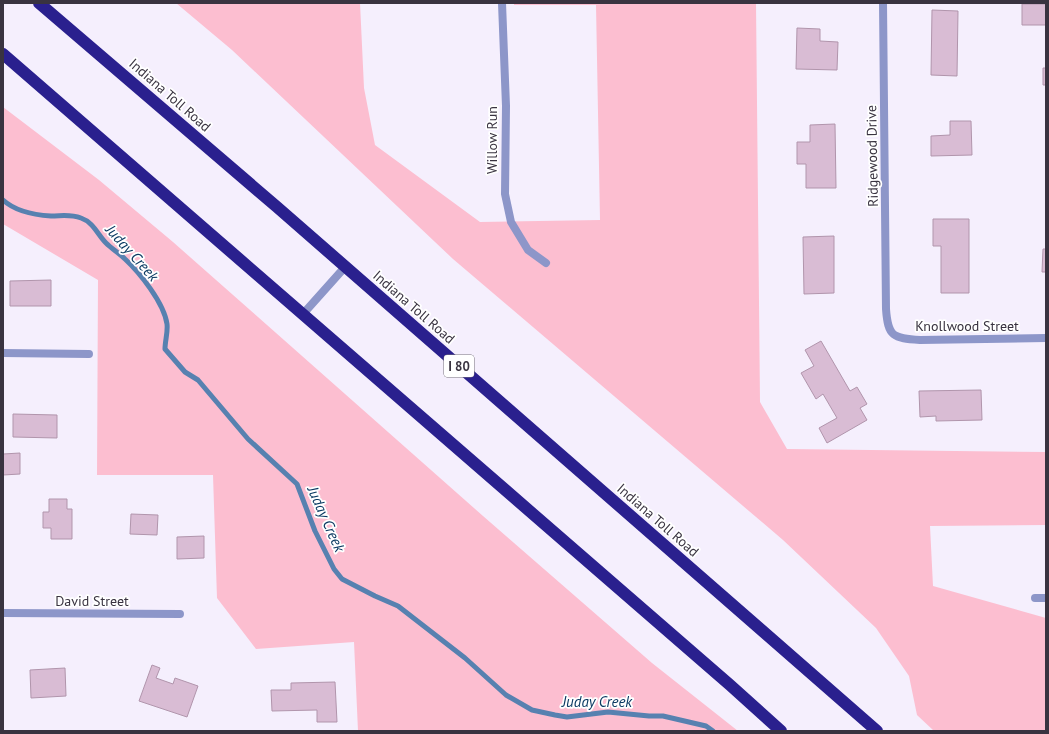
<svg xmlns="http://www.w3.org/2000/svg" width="1049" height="734" font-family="'PT Sans',sans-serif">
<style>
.green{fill:#fcbed0}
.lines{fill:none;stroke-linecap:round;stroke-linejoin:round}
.stream{stroke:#5781b0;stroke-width:5}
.building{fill:#d9bcd4;stroke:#b195ac}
.lane{stroke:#8d96c9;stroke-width:8}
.street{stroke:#8d96c9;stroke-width:8}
.highway{stroke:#2a208e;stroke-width:12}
.labels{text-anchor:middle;stroke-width:3.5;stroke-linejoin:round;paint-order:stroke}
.shield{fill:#fff;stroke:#747079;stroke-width:1}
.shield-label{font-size:13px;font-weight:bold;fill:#393340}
.street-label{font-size:14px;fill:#393340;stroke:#fff}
.water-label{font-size:15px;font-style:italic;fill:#0b3a62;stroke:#fff}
</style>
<rect width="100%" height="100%" fill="#f5effd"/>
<!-- green -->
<path class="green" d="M176,3H360L364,88L375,145L480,222L600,220L596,5H514V3H756L760,402L787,449L1046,452V525L930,526L933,586L1046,618V731H934L917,715L909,676L876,628L783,540L453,259L232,50Z
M3,107L99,180L173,242L483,516L652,663L738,731H358L354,642L256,649L217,598L213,475H97L98,280L3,224Z"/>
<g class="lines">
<!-- stream -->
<path class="stream" d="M3,200C15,211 35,215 51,216C62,216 70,214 81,218C93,222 98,235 106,243C112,249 119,253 125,259C140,273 164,303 167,324C168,332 165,341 165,349L185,372L198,380L248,439L297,484L315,531L334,569L342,579L375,596L398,606L465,658L506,695L532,710L555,715L567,717L608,712L649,716H663L706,726L713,731"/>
</g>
<!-- building -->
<path class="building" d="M1022,4H1046V25H1022Z
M932,10L958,11L957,76L931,75Z
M797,28L820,29V41L838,42L837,70L796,69Z
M1043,68H1046V85H1043Z
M950,121H971L972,155L931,156V136L950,135Z
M835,124L836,188H806V164H797V142H810V125Z
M933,219H969V293H941V246H933Z
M834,236V293L804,294L803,237Z
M1043,249H1046V272H1042Z
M51,280V306H10V281Z
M821,341L850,391L857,387L867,404L860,408L867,420L827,443L819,428L837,418L823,394L816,399L801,373L814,366L805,350Z
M981,390L982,420L936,421V416L920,417L919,391Z
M13,414L57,415V438L13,437Z
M20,453V474L3,475V454Z
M49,499H67V509H72V539H51V528H43V512H49Z
M131,514L158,515L157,535L130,534Z
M204,536V558L177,559V537Z
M152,665L160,668L156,678L173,684L175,678L198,686L187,717L139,701Z
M65,668L66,696L31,698L30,670Z
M335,682L337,722H317V710L272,711L271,690H291V683Z"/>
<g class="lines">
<!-- lane -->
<path class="lane" d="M303,314L345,267"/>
<!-- street -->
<path class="street" d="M502,3L506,106L505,194L511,222L528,250L546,263
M883,3L886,309C888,337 893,338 920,340L1046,338
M3,353L89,354
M1035,598H1046
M3,613L180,614"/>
<!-- highway -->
<path class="highway" d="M39,3L277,207L877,731
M3,54C246,263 487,475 730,685L781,731"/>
</g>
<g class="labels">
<!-- shield labels -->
<rect class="shield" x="444" y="355" width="30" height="22" rx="3"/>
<g class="shield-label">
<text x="459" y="371">I 80</text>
</g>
<!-- street labels -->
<g class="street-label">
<text transform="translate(170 95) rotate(41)" y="5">Indiana Toll Road</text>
<text transform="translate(492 140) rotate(-90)" y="5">Willow Run</text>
<text transform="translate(872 156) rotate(-91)" y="5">Ridgewood Drive</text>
<text transform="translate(414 307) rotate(41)" y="5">Indiana Toll Road</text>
<text x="967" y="331">Knollwood Street</text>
<text transform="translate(658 520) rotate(41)" y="5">Indiana Toll Road</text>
<text x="92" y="606">David Street</text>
</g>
<!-- water labels -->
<g class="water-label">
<text transform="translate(132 253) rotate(48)" y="5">Juday Creek</text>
<text transform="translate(326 519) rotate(66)" y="5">Juday Creek</text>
<text x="597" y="707">Juday Creek</text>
</g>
</g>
<!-- border -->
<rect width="1049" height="734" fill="none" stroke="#393340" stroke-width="8"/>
</svg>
